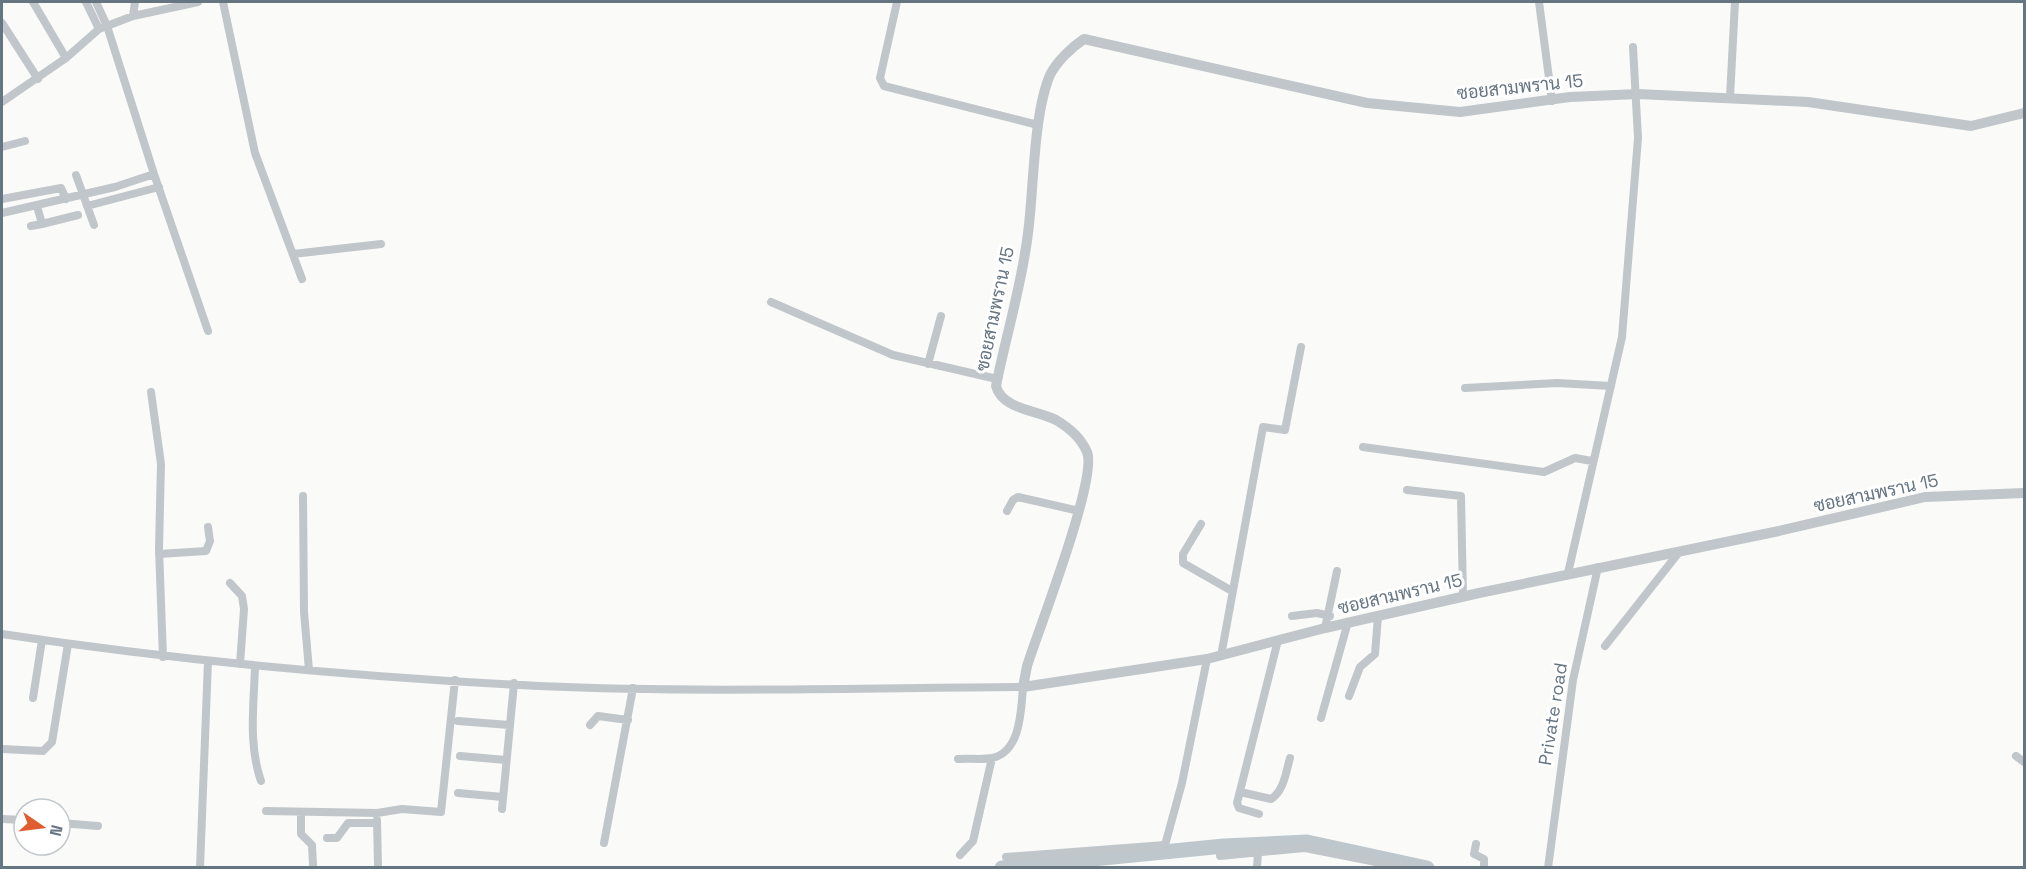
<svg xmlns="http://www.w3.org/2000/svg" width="2026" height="869" font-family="'Space Grotesk',Sarabun,sans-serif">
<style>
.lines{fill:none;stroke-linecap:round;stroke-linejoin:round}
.river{stroke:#bdc7cc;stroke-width:15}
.minor{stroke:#c1c6ca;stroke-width:8}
.tertiary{stroke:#c1c6ca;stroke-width:10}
.labels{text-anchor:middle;stroke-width:6;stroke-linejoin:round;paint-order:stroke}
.street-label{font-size:18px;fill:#667582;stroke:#fff}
</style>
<rect width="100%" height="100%" fill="#fafaf8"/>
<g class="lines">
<!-- river -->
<path class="river" d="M1002,868L1224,846L1307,842L1427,868"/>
<!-- minor -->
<path class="minor" d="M33,2L66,58
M86,2L99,29
M96,2L107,26L154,174L208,331
M223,2L255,153L302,279
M897,2L880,78L884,86L1038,125
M1539,2L1552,101
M133,16L135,2
M2,23L38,79
M1730,97L1735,2
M2,102L66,58L99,29L133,16L198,2
M2,147L25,141
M76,175L94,225
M2,199L61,188L66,199
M37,206L42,224L78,215
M87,206L159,187
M2,213L115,187L154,174
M31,226L42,224
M293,254L381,244
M771,302L893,355L997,379
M928,364L941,316
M1465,388L1557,383L1611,386
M151,392L161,464L159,548L163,657
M1363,447L1544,472L1575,458L1592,461
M1407,490L1461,496L1463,596
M303,496L304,612L309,670
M1007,511L1013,500L1018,497L1079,511
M1201,524L1183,554V563L1232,591
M159,554L206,551L210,541L208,527
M1568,573L1622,337L1638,138L1633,47
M230,583L242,596L244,609L240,664
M1292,616L1317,613L1330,616
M1325,628L1337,571
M2,634C180,661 359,677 539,686C700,693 862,688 1023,687C1021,710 1021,752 992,758C981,760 969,758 958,759
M1605,646L1680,551
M1221,656L1263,427L1285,430L1301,347
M255,666C254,704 248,744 261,781
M1349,696L1360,667L1375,654L1378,616
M33,698L42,640
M1321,718L1348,622
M458,721L509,725
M590,725L598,716L628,720
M2,749L43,751L52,742L68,644
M460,756L506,760
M2016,756L2024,762
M1240,792L1271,799C1284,791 1286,772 1290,758
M458,793L503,797
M502,809L514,683
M266,811L377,813L402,809L441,812L455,680
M301,812V834L312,845L313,865
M1259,814L1239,808L1237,803L1278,640
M2,819L24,820
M377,820L378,865
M60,823L98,826
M327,838H337L348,823H377
M604,843L633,688
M1476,844L1474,854L1484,859V868
M960,855L973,841L992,758
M1220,856L1305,848L1406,868
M1006,857L1165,845L1182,783L1207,659
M200,868L208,661
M1257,868L1258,852
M1548,868L1573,680L1598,567"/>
<!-- tertiary -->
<path class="tertiary" d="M2024,113L1971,126L1808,102L1638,94L1570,97L1460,112L1367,103L1084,39C1072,47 1057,61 1050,75C1033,115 1034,189 1028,233C1022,285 1006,335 996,386C1002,409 1036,410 1056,420C1068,427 1081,438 1087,452C1098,478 1038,631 1027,666L1023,687L1207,659L1325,628L1479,593L1779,531L1925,497L2024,493"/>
</g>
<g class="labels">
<!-- street labels -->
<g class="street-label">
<text transform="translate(1520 87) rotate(-6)" y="6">ซอยสามพราน 15</text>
<text transform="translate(995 309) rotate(-78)" y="6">ซอยสามพราน 15</text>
<text transform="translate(1876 493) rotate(-12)" y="6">ซอยสามพราน 15</text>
<text transform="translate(1400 594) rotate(-13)" y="6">ซอยสามพราน 15</text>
<text transform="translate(1553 714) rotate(-81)" y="6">Private road</text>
</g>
</g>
<!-- border -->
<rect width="2026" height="869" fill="none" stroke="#667582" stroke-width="6"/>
<!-- north arrow -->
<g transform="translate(42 827) rotate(104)"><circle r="28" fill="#ffffff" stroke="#c2c8cd" stroke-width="1.5"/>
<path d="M0-4.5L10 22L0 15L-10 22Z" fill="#e05d32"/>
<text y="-9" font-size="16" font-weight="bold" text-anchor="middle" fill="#667582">N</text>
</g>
</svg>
